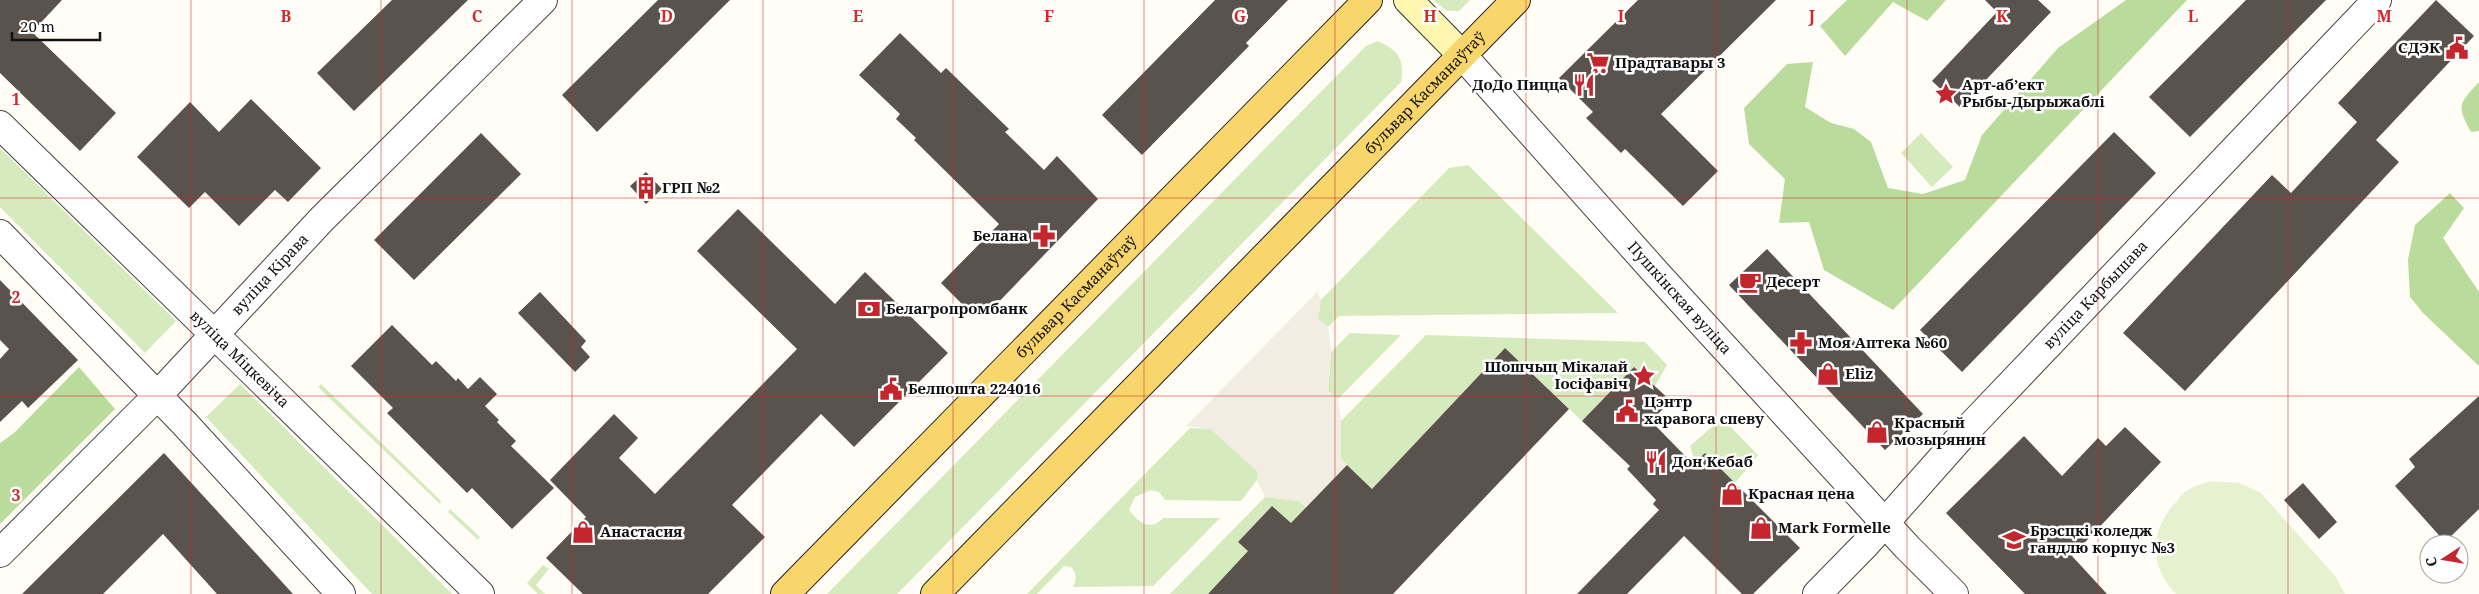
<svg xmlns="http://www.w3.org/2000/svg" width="2479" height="594" font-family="'Noto Serif',serif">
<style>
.green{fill:#d5ebbd}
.forest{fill:#b9dc9c}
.pitch{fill:#e6f2cf}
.plaza{fill:#f1ede2}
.building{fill:#5a524d}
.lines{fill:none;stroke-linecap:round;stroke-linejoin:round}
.minor-casing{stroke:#444;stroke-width:30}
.tertiary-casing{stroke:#444;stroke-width:30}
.secondary-casing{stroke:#333;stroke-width:30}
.primary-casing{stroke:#222;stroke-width:30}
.minor{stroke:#fff;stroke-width:28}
.tertiary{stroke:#fff;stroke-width:28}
.secondary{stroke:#fff6b0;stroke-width:28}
.primary{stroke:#f9d66b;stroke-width:28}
.grid{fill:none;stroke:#d62828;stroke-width:1;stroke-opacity:0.55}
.labels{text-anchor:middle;stroke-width:5;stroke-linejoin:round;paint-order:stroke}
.poi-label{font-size:15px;font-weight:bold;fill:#111;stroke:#fff;text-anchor:start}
.street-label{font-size:15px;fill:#111;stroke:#fff}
.grid-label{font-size:16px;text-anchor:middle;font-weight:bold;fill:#d62828;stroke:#fff;stroke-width:5;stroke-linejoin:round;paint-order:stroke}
</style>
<rect width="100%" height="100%" fill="#fffdf5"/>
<!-- green -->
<path class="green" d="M1433,0H1470L1459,11H1447Z
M1378,41C1398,50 1405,59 1401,82L897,594H827L1366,46Z
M1921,133L1953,167L1932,187L1901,153Z
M0,148L176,321L145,353L0,207Z
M1468,165L1618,313L1339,316L1328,327L1318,319L1321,300L1449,168Z
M1350,333L1401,335L1338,399L1328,392L1331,352Z
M1426,335L1645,342L1667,365L1655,386L1634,367L1582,421L1505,348L1372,489L1341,459V421Z
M240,384L452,594H372L206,417Z
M321,384L441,501L440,504L318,387Z
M1722,418L1758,455L1735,483L1705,453L1695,462L1690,446Z
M1190,428L1211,429L1258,472L1257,480L1241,501L1165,500L1159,492L1151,490L1135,497L1129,510C1138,522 1151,532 1163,518H1220L1153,586L1073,587C1077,578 1077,574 1071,567L1064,566L1037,594H1027Z
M1265,497L1299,501L1332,530L1316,547L1272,506L1239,541L1248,551L1208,594H1170Z
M450,509L480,537L478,540L448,512Z
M543,565L549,569L536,585L545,594H538L527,583Z"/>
<!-- forest -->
<path class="forest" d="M1847,0H1946L1927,21L1893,2L1845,56L1820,26Z
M2126,0H2187L1893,310L1824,270L1809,222L1779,223L1785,179L1749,144L1744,108L1787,64L1813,62L1805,107L1831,123L1854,129L1871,142L1888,188L1923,194L1965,180L1982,135L2058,48Z
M2479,82V131L2471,132C2456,105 2459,104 2479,82Z
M2450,193L2464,208L2443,238L2479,292V366L2423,313L2410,297L2408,260L2415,225Z
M79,367L115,409L0,524V443L14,433Z"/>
<!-- pitch -->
<path class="pitch" d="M2210,481L2239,483L2260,492L2335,576L2345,594H2176C2148,565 2150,529 2177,501C2180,497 2184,492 2188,490C2194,486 2203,484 2210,481Z"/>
<!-- plaza -->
<path class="plaza" d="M1317,292L1321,300L1318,319L1328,327L1331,352L1328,391L1338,399L1341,421V459L1347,465L1307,506L1299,501L1265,497L1257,480L1258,472L1211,429L1186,426Z"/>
<!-- building -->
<path class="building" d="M0,0H62L32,32L116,113L80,151L0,73Z
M392,0H468L354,111L317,73Z
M658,0H730L597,132L562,95Z
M1215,0H1288L1246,43L1249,46L1142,155L1102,115Z
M1638,0H1776L1661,114L1718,171L1683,206L1625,149L1621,153L1586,118L1593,112L1559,78Z
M1985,0H2038L2051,12L1960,107L1932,81L1997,12Z
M2246,0H2326L2190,137L2149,97Z
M2436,0L2474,36L2376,140L2399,162L2185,391L2123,333L2272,175L2291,193L2357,122L2338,103Z
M900,33L941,73L946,68L1009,129L1005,132L1044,170L1057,156L1098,199L988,313L983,307L974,316L941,283L999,224L914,140L916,138L896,119L900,114L859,75Z
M251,99L321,168L288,202L275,190L239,226L205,192L189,208L137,157L190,102L219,132Z
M2114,132L2156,173L1962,372L1920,330Z
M481,133L521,174L414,280L374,240Z
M646,172L662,189L646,204L630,186Z
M738,209L835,304L865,272L948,353L854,447L821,414L732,505L765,537L708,594H583L546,558L586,517L550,480L614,414L638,438L619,458L655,494L797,349L697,251Z
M1767,249L1923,414L1885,450L1729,285Z
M0,280L78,360L28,408L22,401L0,422V359L9,349L0,340Z
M540,292L586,341L581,347L590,357L575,372L518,313Z
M392,325L432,365L436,361L456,381L458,378L468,389L480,377L497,394L485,406L499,420L497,422L516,441L511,446L554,488L512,529L472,488L467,493L387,413L393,408L351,366Z
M1505,348L1569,409L1393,594H1208L1248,551L1238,542L1272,506L1291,523L1347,465L1372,489Z
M1634,367L1671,401L1651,421L1693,464L1705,453L1800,548L1753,594H1742L1684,536L1627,594H1577L1659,510L1653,504L1656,500L1627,469L1630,466L1582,421Z
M2479,396V509L2445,542L2395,486L2415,467L2409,459Z
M2125,427L2161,462L2072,556L2107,594H2025L1946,513L2024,436L2062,476L2098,438L2106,446Z
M164,453L293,594H217L163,534L103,594H22Z
M2303,483L2337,522L2319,539L2284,500Z"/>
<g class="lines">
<defs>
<g id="minor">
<path id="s1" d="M1462,55L1658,275L1907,547L1954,594"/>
<path id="s2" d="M0,553L157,396L322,219L543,0"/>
<path id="s3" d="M1817,594L1865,545L1966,431L2377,0"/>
</g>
<g id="tertiary">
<path id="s4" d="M0,125L480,594"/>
<path d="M0,234L184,423L341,594"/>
</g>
<path id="secondary" d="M1408,0L1462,55"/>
<g id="primary">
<path id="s5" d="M785,594L1368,0"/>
<path id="s6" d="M935,594L1516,0"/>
</g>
</defs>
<!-- minor casing -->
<use href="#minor" class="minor-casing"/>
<!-- tertiary casing -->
<use href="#tertiary" class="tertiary-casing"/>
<!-- secondary casing -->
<use href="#secondary" class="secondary-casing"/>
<!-- primary casing -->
<use href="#primary" class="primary-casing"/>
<!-- minor -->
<use href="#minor" class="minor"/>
<!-- tertiary -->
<use href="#tertiary" class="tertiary"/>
<!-- secondary -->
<use href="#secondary" class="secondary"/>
<!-- primary -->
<use href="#primary" class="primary"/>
</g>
<!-- grid -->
<path class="grid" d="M191,0V594M381,0V594M572,0V594M763,0V594M953,0V594M1144,0V594M1335,0V594M1526,0V594M1716,0V594M1907,0V594M2098,0V594M2288,0V594M0,198H2479M0,396H2479"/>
<!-- icons -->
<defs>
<symbol id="civic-bare" viewBox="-9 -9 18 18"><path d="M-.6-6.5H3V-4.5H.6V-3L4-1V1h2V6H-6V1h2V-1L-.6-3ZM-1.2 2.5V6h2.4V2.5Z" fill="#c4262e" stroke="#fff" stroke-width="2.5" paint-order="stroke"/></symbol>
<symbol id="supermarket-bare" viewBox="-9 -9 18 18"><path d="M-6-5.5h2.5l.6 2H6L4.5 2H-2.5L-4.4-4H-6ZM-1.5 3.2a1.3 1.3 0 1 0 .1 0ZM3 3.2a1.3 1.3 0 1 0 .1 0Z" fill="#c4262e" stroke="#fff" stroke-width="2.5" paint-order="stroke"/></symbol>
<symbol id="restaurant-bare" viewBox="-9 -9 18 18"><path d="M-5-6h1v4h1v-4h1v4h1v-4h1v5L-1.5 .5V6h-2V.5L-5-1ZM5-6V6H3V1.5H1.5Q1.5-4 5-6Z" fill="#c4262e" stroke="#fff" stroke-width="2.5" paint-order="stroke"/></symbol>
<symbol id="sight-bare" viewBox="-9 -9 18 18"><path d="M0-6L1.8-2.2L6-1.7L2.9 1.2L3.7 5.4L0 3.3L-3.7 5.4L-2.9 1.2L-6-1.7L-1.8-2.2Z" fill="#c4262e" stroke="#fff" stroke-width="2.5" paint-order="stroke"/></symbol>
<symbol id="building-bare" viewBox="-9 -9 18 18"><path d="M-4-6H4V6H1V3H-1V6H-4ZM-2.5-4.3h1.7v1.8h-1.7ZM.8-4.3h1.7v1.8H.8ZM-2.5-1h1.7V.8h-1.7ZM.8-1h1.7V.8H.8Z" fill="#c4262e" stroke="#fff" stroke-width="2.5" paint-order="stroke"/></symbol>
<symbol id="pharmacy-bare" viewBox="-9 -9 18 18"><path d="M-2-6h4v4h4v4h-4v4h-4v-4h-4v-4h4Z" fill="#c4262e" stroke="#fff" stroke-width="2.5" paint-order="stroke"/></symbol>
<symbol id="cafe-bare" viewBox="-9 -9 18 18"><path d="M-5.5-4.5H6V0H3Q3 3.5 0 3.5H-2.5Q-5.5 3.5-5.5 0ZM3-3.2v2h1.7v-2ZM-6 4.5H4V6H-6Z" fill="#c4262e" stroke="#fff" stroke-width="2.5" paint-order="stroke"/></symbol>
<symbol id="bank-bare" viewBox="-9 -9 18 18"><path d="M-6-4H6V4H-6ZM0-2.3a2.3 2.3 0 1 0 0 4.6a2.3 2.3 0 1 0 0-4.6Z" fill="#c4262e" stroke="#fff" stroke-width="2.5" paint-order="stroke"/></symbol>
<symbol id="shop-bare" viewBox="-9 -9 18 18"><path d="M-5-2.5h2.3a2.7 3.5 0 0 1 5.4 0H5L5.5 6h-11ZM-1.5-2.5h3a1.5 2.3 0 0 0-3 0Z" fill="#c4262e" stroke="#fff" stroke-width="2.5" paint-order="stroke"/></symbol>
<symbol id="university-bare" viewBox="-9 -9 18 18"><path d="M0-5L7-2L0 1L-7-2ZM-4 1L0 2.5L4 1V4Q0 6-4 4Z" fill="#c4262e" stroke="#fff" stroke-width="2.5" paint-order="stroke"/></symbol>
</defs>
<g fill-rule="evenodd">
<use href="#civic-bare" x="2441" y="32" width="32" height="32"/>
<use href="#supermarket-bare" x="1582" y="47" width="32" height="32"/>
<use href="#restaurant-bare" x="1568" y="69" width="32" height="32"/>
<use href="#sight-bare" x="1930" y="78" width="32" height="32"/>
<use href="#building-bare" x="630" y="172" width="32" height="32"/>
<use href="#pharmacy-bare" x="1028" y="220" width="32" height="32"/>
<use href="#cafe-bare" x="1734" y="266" width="32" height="32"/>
<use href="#bank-bare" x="853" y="293" width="32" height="32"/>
<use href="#pharmacy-bare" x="1785" y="327" width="32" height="32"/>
<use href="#shop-bare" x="1812" y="358" width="32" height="32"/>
<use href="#sight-bare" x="1628" y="360" width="32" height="32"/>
<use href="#civic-bare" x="875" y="373" width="32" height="32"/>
<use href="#civic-bare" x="1611" y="395" width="32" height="32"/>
<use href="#shop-bare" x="1861" y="416" width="32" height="32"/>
<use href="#restaurant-bare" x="1640" y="446" width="32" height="32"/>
<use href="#shop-bare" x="1716" y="478" width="32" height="32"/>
<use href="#shop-bare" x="1745" y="512" width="32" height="32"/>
<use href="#shop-bare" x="567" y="516" width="32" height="32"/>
<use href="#university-bare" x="1998" y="524" width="32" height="32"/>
</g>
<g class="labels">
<!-- poi labels -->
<g class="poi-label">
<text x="2440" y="53" text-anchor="end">СДЭК</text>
<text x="1615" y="68">Прадтавары 3</text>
<text x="1568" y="90" text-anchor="end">ДоДо Пицца</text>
<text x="1962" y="90">Арт-абʼект<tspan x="1962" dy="17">Рыбы-Дырыжаблі</tspan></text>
<text x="662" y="193">ГРП №2</text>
<text x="1028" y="241" text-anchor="end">Белана</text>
<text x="1766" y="287">Десерт</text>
<text x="886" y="314">Белагропромбанк</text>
<text x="1818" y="348">Моя Аптека №60</text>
<text x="1628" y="372" text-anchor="end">Шошчыц Мікалай<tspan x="1628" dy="17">Іосіфавіч</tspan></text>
<text x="1845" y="379">Eliz</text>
<text x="908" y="394">Белпошта 224016</text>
<text x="1644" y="407">Цэнтр<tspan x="1644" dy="17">харавога спеву</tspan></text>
<text x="1894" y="428">Красный<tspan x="1894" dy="17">мозырянин</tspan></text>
<text x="1672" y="467">Дон Кебаб</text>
<text x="1748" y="499">Красная цена</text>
<text x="1778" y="533">Mark Formelle</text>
<text x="2030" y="536">Брэсцкі коледж<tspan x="2030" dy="17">гандлю корпус №3</tspan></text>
<text x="600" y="537">Анастасия</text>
</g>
<!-- street labels -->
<g class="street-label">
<text dy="5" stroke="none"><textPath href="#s6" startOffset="701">бульвар Касманаўтаў</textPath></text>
<text dy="5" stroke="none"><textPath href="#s2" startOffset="388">вуліца Кірава</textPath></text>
<text dy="5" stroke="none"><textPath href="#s3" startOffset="409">вуліца Карбышава</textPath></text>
<text dy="5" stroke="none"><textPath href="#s5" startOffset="416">бульвар Касманаўтаў</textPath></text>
<text dy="5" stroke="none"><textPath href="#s1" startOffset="326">Пушкінская вуліца</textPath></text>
<text dy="5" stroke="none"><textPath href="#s4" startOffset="335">вуліца Міцкевіча</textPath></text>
</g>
</g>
<g class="grid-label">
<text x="286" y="22">B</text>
<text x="477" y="22">C</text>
<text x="667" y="22">D</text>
<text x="858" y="22">E</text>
<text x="1049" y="22">F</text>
<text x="1240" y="22">G</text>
<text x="1430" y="22">H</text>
<text x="1621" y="22">I</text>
<text x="1812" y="22">J</text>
<text x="2002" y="22">K</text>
<text x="2193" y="22">L</text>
<text x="2384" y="22">M</text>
<text x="16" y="105">1</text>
<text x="16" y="303">2</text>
<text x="16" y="501">3</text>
</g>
<!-- north arrow -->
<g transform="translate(2444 559) rotate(258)"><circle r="24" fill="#ffffff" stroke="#a0a0a0"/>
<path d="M0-4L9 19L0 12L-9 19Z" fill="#c4262e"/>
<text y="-8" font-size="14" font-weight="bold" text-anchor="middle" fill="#111111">С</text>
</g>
<!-- scale -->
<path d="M12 32v8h88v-8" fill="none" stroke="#111111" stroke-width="2.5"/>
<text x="20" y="32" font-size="15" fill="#111111" stroke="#ffffff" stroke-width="4" paint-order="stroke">20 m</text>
</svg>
